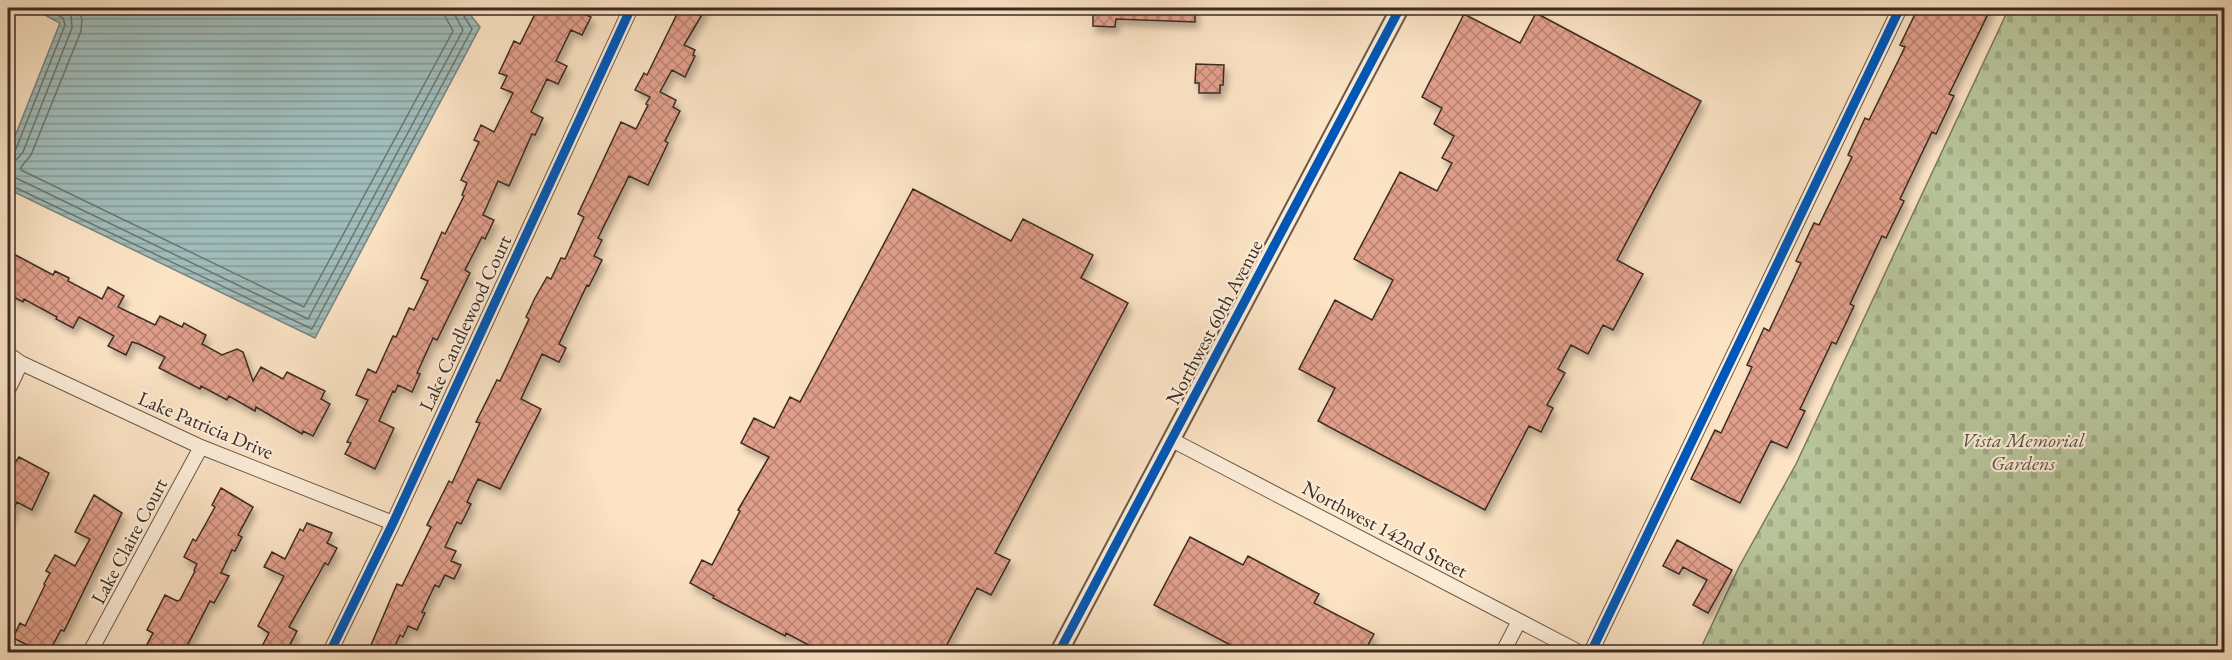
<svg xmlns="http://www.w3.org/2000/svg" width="2232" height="660" font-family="'EB Garamond',serif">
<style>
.cemetery{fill:url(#cemetery-stones);stroke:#7a785e;stroke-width:1.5}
.water{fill:url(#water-rules);stroke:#78837e;stroke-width:1.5}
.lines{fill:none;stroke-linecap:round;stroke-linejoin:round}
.shore{stroke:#6e746f;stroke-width:1.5}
.building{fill:url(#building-cross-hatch);stroke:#3c2b23;stroke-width:1.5;filter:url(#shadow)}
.minor-casing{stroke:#6c594b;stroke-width:16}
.tertiary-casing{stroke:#6c594b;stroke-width:20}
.minor{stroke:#fcedd9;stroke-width:14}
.tertiary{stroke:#fcedd9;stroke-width:16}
.cycleway-casing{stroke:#fcedd9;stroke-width:13}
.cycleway{stroke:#0057b8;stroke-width:9}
.labels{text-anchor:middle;stroke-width:4.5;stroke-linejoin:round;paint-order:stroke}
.street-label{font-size:20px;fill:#3c2b23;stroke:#fcedd9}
.park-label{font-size:20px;font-style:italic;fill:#5b5241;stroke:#fcedd9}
</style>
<defs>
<pattern id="cemetery-stones" width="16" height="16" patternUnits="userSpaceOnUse" patternTransform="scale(1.5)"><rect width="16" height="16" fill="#b8c59a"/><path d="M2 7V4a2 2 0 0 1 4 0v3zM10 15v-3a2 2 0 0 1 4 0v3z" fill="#9fa984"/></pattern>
<pattern id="water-rules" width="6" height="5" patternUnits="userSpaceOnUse" patternTransform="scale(1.5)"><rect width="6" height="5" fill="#a0bdbb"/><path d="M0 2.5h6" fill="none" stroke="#849a98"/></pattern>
<pattern id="building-cross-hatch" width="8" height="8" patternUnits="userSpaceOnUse" patternTransform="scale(1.5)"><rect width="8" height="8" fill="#e19f8b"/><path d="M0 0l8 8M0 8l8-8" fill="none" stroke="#b88271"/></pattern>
<filter id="shadow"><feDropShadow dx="3.5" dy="6" stdDeviation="3" flood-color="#0004"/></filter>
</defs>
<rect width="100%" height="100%" fill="#fbe3c4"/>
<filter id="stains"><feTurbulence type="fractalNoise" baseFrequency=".00333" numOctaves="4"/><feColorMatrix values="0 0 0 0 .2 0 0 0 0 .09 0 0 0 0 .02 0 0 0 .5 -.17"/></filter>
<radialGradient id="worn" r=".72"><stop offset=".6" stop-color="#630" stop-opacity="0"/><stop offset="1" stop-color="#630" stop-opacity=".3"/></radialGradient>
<!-- cemetery -->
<path class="cemetery" d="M2009,8H2224V652H1699L1739,567L1796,464Z"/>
<!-- water -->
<path class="water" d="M32,8H465L480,27L315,338L8,189V154L60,23Z"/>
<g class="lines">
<!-- shore -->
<path class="shore" d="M76,8L82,19L81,31L31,155L21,167V170L304,307L453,31L445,16L444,8
M8,153H12L16,149L65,25L63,18L45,8
M8,161L17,159L23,152L72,28L71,15L60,8
M8,177L16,178L308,319L463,30L455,15L453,8
M8,184L312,329L472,29L462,13L461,8"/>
</g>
<!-- building -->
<path class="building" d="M538,8H558L568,12L571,8L591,17L582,35L571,30L556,61L567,66L558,84L547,79L531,112L543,118L535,135L532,134L509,186L498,181L483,215L494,220L485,239L482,237L465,270L470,273L437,340L433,338L417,373L420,374L412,392L398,385L395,392L393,391L379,421L394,428L375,469L345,454L351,443L347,442L368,400L356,395L368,369L376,373L393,336L396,337L409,308L414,310L428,281L421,278L442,232L445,234L464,196L462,195L467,183L461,180L479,142L474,140L481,125L494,132L513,93L501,88L507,76L499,73L514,41L520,44Z
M680,8H706L684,45L695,50L693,55L695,56L685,77L672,70L660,92L676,100L673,107L680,111L665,141L668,143L648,185L629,176L598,238L602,240L594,256L602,260L589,286L587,285L559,344L566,348L559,362L542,354L521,399L541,409L500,489L478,479L467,502L471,504L461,524L457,522L445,547L456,551L451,561L461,565L454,579L445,575L439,587L435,585L422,612L425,613L417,630L408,626L403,637L400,635L392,652H368L397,584L402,586L431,527L427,525L449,481L452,483L480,423L476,422L497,380L500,381L529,319L526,317L535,298L547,277L551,279L561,258L565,259L584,217L578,214L621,122L636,129L648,105L646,104L650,97L635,90L644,73L647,75Z
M1093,8H1195V22L1116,19L1115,27L1093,26Z
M1918,8H1991L1949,94L1954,96L1936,134L1932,132L1900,199L1904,201L1886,238L1882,236L1850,304L1854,306L1836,344L1832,342L1800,409L1805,411L1787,448L1771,441L1740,503L1691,479L1715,430L1721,433L1752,367L1747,365L1764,328L1769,331L1801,263L1796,261L1814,223L1819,225L1852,157L1848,155L1865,118L1869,120L1905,47L1900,45Z
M1536,13L1701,101L1617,260L1643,274L1613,330L1603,325L1588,354L1571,345L1558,369L1565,373L1547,405L1553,408L1541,432L1529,426L1485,510L1318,421L1335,388L1299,369L1335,300L1372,320L1393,280L1354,259L1400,172L1437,191L1452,163L1442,158L1454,136L1434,124L1442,108L1422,97L1464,14L1520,43Z
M1196,64L1224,65L1223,85H1220V93H1199V83H1195Z
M913,189L1011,241L1023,219L1093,255L1081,278L1128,303L995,553L1010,560L991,595L977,588L943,652H822L786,633L785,636L713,598L714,596L690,583L702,560L712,565L740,511L738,510L769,457L741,443L754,418L774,428L790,397L800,402Z
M8,251L53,275L55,271L69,278L68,281L102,299L108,287L124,296L118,307L155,325L160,316L182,327L184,323L206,335L202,344L222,355L237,349L243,352L253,381L261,367L283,379L287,372L325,391L321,399L330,404L313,436L303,431L302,434L256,407L255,411L229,396L227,400L201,386L200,389L159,368L165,357L139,344L132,342L126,355L108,346L114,336L79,317L73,328L56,319L57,317L24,299L23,302L8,294Z
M19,457L49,473L32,510L17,502L8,521V472Z
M221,488L253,507L238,535L242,537L235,551L232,550L221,573L229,576L214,603L210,601L184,652H143L153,633L147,630L165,595L177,601L180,600L195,571L194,570L197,564L184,557L193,539L196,541L215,507L212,505Z
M94,495L122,513L64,631L61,630L49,652H42L13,638L20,623L25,626L45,585L44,584L50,573L46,571L55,555L75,566L90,539L75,532Z
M307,523L332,533L327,543L337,548L328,565L325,563L289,627L297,631L286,652H259L269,633L258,626L284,576L264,567L272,552L285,559L300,529L303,531Z
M1190,537L1243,565L1248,556L1319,594L1314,603L1374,634L1364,652H1244L1154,605Z
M1677,540L1732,570L1708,613L1693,605L1707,580L1683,567L1679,574L1663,566Z"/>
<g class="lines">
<defs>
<path id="minor" d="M8,354L21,363L201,447L393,523
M8,390L21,363
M1172,440L1579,652
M90,652L201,447
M330,652L393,523L631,8
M1503,652L1519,621
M1591,652L1900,8"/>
<path id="tertiary" d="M1059,652L1400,8"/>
</defs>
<!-- minor casing -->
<use href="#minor" class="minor-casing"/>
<!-- tertiary casing -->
<use href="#tertiary" class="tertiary-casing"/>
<!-- minor -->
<use href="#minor" class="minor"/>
<!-- tertiary -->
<use href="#tertiary" class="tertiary"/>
<defs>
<path id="cycleway" d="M330,652L393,523L631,8
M1059,652L1400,8
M1591,652L1900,8"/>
</defs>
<!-- cycleway casing -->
<use href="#cycleway" class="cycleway-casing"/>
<!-- cycleway -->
<use href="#cycleway" class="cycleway"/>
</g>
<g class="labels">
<!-- street labels -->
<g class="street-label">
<text transform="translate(1214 322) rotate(-62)" y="7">Northwest 60th Avenue</text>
<text transform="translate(465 323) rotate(-65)" y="7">Lake Candlewood Court</text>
<text transform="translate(206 425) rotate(23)" y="7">Lake Patricia Drive</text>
<text transform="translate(1385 529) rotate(28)" y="7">Northwest 142nd Street</text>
<text transform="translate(129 541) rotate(-62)" y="7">Lake Claire Court</text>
</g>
<!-- park labels -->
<g class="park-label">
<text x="2023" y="447">Vista Memorial<tspan x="2023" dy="23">Gardens</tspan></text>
</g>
</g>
<!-- margin -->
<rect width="2232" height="660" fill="none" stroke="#fbe3c4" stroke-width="30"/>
<rect x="9" y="9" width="2214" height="642" fill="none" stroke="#3c2b23" stroke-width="3"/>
<rect x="15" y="15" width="2202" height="630" fill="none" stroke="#3c2b23" stroke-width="1.5"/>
<rect width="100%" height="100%" filter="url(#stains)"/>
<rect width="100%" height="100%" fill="url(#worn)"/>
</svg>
